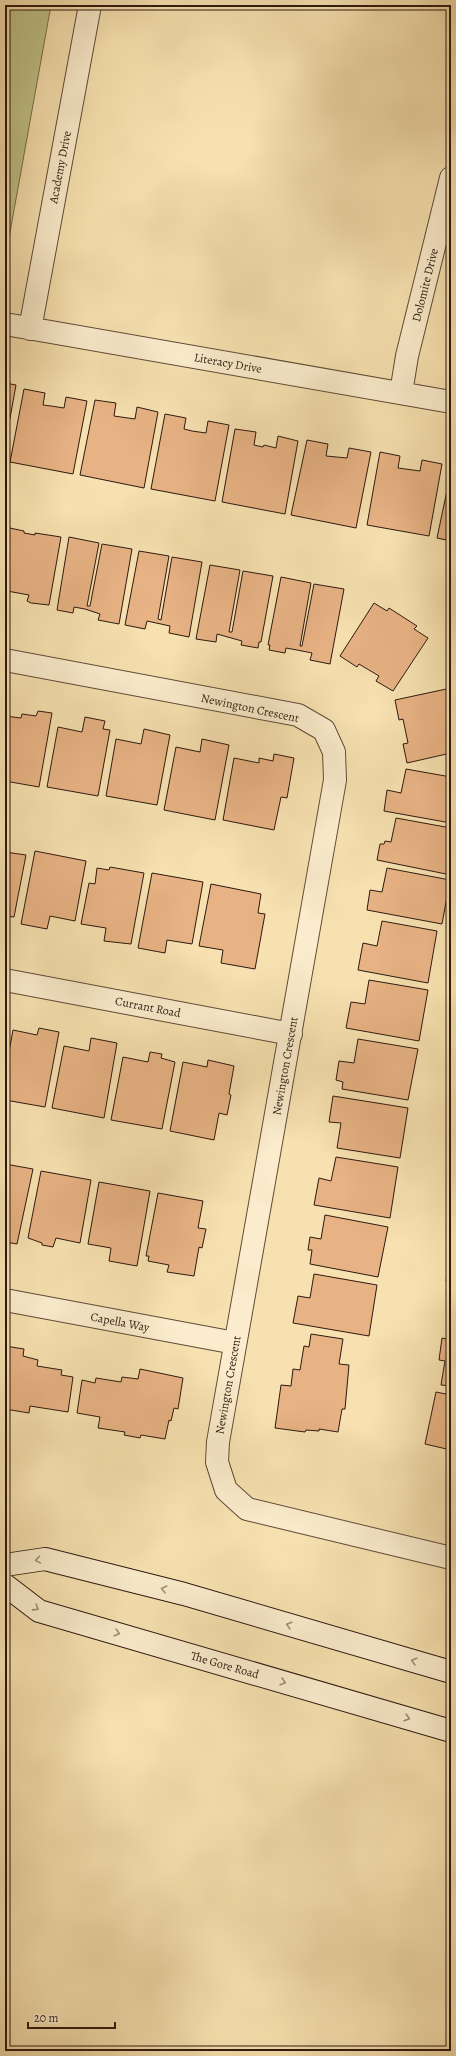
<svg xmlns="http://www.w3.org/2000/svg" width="456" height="2056" font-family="Alegreya,serif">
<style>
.green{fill:#c0c289;stroke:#766e4c}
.building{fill:#e8b384;stroke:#2d190f}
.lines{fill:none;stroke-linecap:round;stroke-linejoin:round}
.street-casing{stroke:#604b37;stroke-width:24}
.secondary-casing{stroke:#2d190f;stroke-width:24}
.street{stroke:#faeccc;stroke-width:22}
.secondary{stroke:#faeccc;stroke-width:22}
.oneway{stroke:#9e8d77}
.labels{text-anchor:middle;stroke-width:3;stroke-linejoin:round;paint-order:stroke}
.street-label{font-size:12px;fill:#2d190f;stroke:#faeccc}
</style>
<rect width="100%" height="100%" fill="#f7e1b0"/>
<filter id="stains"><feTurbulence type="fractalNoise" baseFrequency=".005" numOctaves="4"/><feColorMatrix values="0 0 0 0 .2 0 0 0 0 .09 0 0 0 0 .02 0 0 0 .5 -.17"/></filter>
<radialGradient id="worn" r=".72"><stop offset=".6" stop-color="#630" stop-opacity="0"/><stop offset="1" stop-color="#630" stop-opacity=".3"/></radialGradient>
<!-- green -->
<path class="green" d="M5,5H51L5,260Z"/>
<!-- building -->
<path class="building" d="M5,383L16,385L5,446Z
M24,389L45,393L43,405L51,406L64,408L66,397L87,401L73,474L10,462Z
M95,400L116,403L114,416L135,419L137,407L158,412L144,488L80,475Z
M165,414L186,418L184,429L192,431L206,433L208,421L229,425L215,501L151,489Z
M235,429L256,432L254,445L263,447L264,445L276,448L278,436L298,441L285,514L222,502Z
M307,440L328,444L326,456L347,458L349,448L371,452L356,528L291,515Z
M380,452L400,456L398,468L420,471L422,460L442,464L429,536L367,525Z
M449,481H451V541L437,538Z
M5,527L24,531V533L35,535V533L61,537L49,605L31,603L27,601L29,595L7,591L5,597Z
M69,537L99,543L87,606H90L102,544L132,549L119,624L98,620L100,614L85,609L74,607L73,613L57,610Z
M139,551L169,556L158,619L161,620L172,557L202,562L189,637L169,633L170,626L147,621L145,629L125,625Z
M210,565L240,570L229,632H232L243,571L273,576L261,642H259L258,648L241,645L242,641L217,634L216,642L196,639Z
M281,577L311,583L300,646H302L314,584L344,589L330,664L310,660L312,653L297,650L286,648L285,653L269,650L270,645H268Z
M374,603L387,611L389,608L417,626L414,629L428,638L393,691L376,681L379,676L359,664L357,667L340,656Z
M451,688V753L407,763L403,744L408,743L403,719L399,720L395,700Z
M38,711L52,713L39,787L5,781V716L21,718L22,714L36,716Z
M85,717L105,721L103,729L110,730L98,796L47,787L58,727L82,732Z
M144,729L170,735L157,805L106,796L116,739L141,744Z
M202,739L229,745L215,820L164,810L176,747L200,752Z
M274,754L294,758L287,798L281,797L274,830L223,820L234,758L259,763V758L273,761Z
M406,769L451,777V823L384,811L387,790L401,793Z
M396,818L451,828V875L377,860L380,844H384L385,841L391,842Z
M35,851L86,861L75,921L50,916L47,929L21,924Z
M5,852L26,855L14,917L5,916Z
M110,867L144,873L131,944L104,941L106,928L81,924L89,883L95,884L97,868L109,870Z
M387,868L450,880L442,924L367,910L370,890L382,892Z
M152,873L203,882L192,944L167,940L165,953L138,948Z
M211,884L261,894L258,913L265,914L255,969L221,963L223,950L199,946Z
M382,921L437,931L428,983L358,970L363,943L377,946Z
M369,980L428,990L419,1041L346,1028L351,1002L365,1004Z
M39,1028L59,1032L45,1107L5,1100V1073L13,1030L37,1035Z
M91,1038L117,1043L104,1118L52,1108L64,1046L89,1051Z
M358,1039L418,1049L408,1100L342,1089L343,1082L336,1080L339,1061L354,1063Z
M150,1052L162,1054L161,1058L175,1062L162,1129L111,1120L123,1057L148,1062Z
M208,1060L234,1066L229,1094L231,1095L227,1115L219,1113L214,1140L170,1131L183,1062L207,1067Z
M333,1096L408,1108L400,1158L337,1148L341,1123L329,1122Z
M336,1157L398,1167L390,1218L314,1205L319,1178L331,1181Z
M5,1164L33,1169L17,1244L5,1242Z
M41,1171L91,1180L80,1243L56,1238L53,1247L42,1245V1243L28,1238Z
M99,1182L150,1191L137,1266L109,1261L111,1248L88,1244Z
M158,1193L203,1201L198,1228L206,1229L202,1248L199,1247L194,1276L167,1272L169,1265L148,1261L149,1256H146Z
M325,1215L388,1227L378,1277L310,1264L312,1250H308L310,1237L321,1239Z
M450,1255H451V1282L446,1281Z
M314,1274L377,1285L369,1336L293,1323L298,1296L310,1298Z
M311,1334L343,1339L339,1364L349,1365L345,1409H342L338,1432L319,1429V1431L306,1430L305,1432L275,1428L281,1385L291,1386L293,1369L300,1370L304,1346L309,1347Z
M442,1338L451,1340V1386L441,1385L445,1361L439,1360Z
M5,1346L24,1349L23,1356L38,1360L37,1366L62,1370L61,1375L73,1377L68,1412L30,1406L29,1413L5,1409V1410Z
M140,1369L183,1378L178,1409L174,1408L171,1421L169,1420L165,1439L141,1435L140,1438L124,1435L125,1432L98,1428L100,1417L77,1413L82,1380L95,1383L96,1378L121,1382L122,1377L138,1379Z
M436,1392L451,1395V1450L425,1444Z"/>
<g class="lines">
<defs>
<path id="street" d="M5,324L451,402
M30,329L90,5
M401,393L407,356L451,178
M5,660L298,715L324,730L334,752L335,780L218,1442L217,1462L226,1490L247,1509L451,1558
M5,980L291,1034
M5,1300L235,1343"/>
<path id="secondary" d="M5,1565L45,1559L184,1594L451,1672
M5,1585L39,1611L451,1731"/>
</defs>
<!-- street casing -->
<use href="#street" class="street-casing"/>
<!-- secondary casing -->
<use href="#secondary" class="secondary-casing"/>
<!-- street -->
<use href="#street" class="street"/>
<!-- secondary -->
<use href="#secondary" class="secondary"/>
</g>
<!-- one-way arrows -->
<defs><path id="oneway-chevron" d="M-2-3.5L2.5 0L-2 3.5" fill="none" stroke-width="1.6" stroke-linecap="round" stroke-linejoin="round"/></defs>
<g class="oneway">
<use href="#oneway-chevron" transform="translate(38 1560) rotate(171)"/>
<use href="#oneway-chevron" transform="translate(164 1589) rotate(-166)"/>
<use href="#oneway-chevron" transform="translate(36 1608) rotate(32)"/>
<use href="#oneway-chevron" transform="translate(289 1625) rotate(-164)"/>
<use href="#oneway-chevron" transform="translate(117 1633) rotate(16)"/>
<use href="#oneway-chevron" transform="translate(414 1661) rotate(-164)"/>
<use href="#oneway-chevron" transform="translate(283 1682) rotate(16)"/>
<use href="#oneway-chevron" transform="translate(407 1718) rotate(16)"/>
</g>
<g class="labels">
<!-- street labels -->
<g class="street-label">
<text transform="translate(60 167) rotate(-79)" y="4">Academy Drive</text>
<text transform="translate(425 285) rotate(-76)" y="4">Dolomite Drive</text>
<text transform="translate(228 363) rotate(10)" y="4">Literacy Drive</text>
<text transform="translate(250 708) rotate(12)" y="4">Newington Crescent</text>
<text transform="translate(148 1007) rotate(11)" y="4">Currant Road</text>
<text transform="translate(285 1066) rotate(-80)" y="4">Newington Crescent</text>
<text transform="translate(120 1322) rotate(11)" y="4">Capella Way</text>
<text transform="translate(228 1385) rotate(-80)" y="4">Newington Crescent</text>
<text transform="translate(225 1665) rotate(16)" y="4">The Gore Road</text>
</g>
</g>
<!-- margin -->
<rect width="456" height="2056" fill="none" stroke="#f7e1b0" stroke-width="20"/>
<rect x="6" y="6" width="444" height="2044" fill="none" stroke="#2d190f" stroke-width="2"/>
<rect x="10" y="10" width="436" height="2036" fill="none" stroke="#2d190f"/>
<!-- scale -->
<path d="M28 2022v6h87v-6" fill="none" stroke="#2d190f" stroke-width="2"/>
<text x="34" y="2022" font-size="12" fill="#2d190f" stroke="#faeccc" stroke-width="3" paint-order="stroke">20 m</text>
<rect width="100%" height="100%" filter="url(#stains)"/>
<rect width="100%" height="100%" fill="url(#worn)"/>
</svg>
